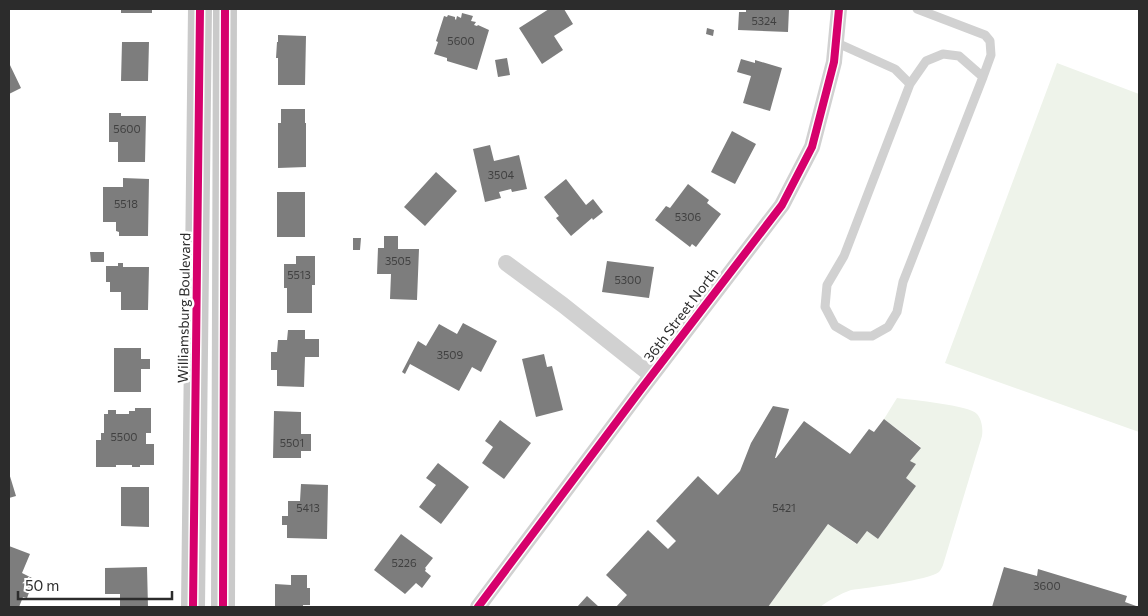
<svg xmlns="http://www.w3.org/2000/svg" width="1148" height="616" font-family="Commissioner,sans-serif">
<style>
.green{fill:#eef3ea}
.building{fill:#7d7d7d}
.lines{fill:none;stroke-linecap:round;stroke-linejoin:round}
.service{stroke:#d1d1d1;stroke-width:9}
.minor{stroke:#d1d1d1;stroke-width:16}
.secondary{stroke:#cacaca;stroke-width:24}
.cycleway-casing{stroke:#fff;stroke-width:11}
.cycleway{stroke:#d6006c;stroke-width:8}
.labels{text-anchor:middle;stroke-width:5;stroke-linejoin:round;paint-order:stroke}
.number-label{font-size:11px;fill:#404040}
.street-label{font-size:14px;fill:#2c2c2c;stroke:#fff}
</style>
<rect width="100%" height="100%" fill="#fff"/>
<!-- green -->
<path class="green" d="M1057,63L1139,94V432L945,363Z
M897,398C912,400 969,405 977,414C982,420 983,429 982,436L943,565C942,567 941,570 939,572C929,580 867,588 851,590C840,594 829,600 820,607H768L828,524L856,544L867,531L878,539L916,486L906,478L910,461L921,447L884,419Z"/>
<!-- building -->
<path class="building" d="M121,9H152V13H121Z
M549,9H564L573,24L554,36L563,50L542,64L519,28Z
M746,9H789L788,32L738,30L739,12H746Z
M462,13L473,16L471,21L476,22L474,25L477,26L478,25L489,30L477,70L447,61V58L434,54L438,42L436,41L444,16L447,17L448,15L455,17V19L456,20L457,16L461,18Z
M707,28L714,30L713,36L706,34Z
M278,35L306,36L305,85H278V58H276L277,42H278Z
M122,42H149L148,81H121Z
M507,58L510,75L498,77L495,60Z
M741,59L755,63V60L782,68L770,111L743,103L751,76L737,72Z
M9,63L21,88L9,94Z
M281,109H305V123H306V167L278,168V123H281Z
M109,113H121V116H146L145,162H118V142H109Z
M732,131L756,144L735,184L711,172Z
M490,145L494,161L519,155L527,189L512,192L511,189L499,192L501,198L485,202L473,149Z
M436,172L457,191L425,226L404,207Z
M123,178L149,179L148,236H119V232L116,231V222H103V187H123Z
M566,179L586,205L593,199L603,212L593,220L592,218L571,236L556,218L559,216L544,197Z
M688,184L709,200L707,203L721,214L696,247L692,244L690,247L655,220L666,206L670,208Z
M277,192H305V237H277Z
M384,236H398V249H419L417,300L390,299L391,274H377L378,248H384Z
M353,238H361L360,250H353Z
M90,252H104V262H91Z
M296,256H315V285H312V313H287V288H284V264H296Z
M607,261L654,267L649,298L602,292Z
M118,263H123V267H149L148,310H121V292H110V282H106V266H118Z
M463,323L497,341L481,372L472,367L459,391L410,364L405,374L402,372L418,341L426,346L439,324L457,334Z
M288,330H305V339H319V357H305L304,387L277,386V370H271V352H277L278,340H287Z
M114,348H141V359H150V369H141V392H114Z
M544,354L547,367L552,366L563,410L536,417L522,359Z
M773,406L789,409L775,458H776L804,421L850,454L869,429L874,432L884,419L921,448L910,461L916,464L906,478L916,486L878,539L867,531L857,544L828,524L768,607H616L627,595L606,575L648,530L668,549L676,541L656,521L698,476L718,495L740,471L751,443Z
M135,408H151V433H146V444H154V465H140V467H132V465H116V467H96V440H101V433H104V414H108V410H116V414H129V411H135Z
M274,411L301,412V434H311V451H301V458H273Z
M500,420L531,443L504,479L482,463L493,447L485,441Z
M438,463L469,487L441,524L419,507L436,485L426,478Z
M9,473L16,496L9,498Z
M301,484L328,485L327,539L287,538V525H282V516H288V501H300Z
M121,487H149V527L121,526Z
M401,534L433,558L425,568L426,569L425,571L431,576L422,588L416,583L405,594L374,570Z
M9,546L30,554L22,573L34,579L27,598L23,597L19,607H9Z
M147,567L148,607H120V594H105V568Z
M1004,567L1037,576L1038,569L1127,596L1125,602L1139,607H992Z
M291,575H307V588H310V605H303V607H275V584L291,585Z
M587,596L599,607H577Z"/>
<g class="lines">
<!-- service -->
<path class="service" d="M835,42L895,69L910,84L844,256L827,285L825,307L835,326L852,336H872L888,327L897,312L903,282L983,77L991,55L990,41L985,35L917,9
M910,84L926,61L943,54L959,56L983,77"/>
<!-- minor -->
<path class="minor" d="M506,263L563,305L651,375
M478,607L639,392L782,205L812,147L834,62L839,9"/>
<!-- secondary -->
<path class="secondary" d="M193,607L200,9
M223,607L225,9"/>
<defs>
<path id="cycleway" d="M193,607L200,9
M223,607L225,9
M478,607L639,392L782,205L812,147L834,62L839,9"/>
</defs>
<!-- cycleway casing -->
<use href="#cycleway" class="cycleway-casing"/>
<!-- cycleway -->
<use href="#cycleway" class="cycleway"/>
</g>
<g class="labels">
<!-- number labels -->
<g class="number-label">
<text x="764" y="25">5324</text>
<text x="461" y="45">5600</text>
<text x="127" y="133">5600</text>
<text x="501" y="179">3504</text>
<text x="126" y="208">5518</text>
<text x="688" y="221">5306</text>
<text x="398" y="265">3505</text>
<text x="299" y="279">5513</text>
<text x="628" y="284">5300</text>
<text x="450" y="359">3509</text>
<text x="124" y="441">5500</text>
<text x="292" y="447">5501</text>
<text x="308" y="512">5413</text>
<text x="784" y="512">5421</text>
<text x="404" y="567">5226</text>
<text x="1047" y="590">3600</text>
</g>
<!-- street labels -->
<g class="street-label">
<text transform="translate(184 308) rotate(-89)" y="5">Williamsburg Boulevard</text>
<text transform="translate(681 315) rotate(-53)" y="5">36th Street North</text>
</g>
</g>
<!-- border -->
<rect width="1148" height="616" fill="none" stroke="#2c2c2c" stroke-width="20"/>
<!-- scale -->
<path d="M18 591v8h154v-8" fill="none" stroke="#2c2c2c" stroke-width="2.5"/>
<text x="25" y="591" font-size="15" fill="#2c2c2c" stroke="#ffffff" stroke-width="4" paint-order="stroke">50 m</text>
</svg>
